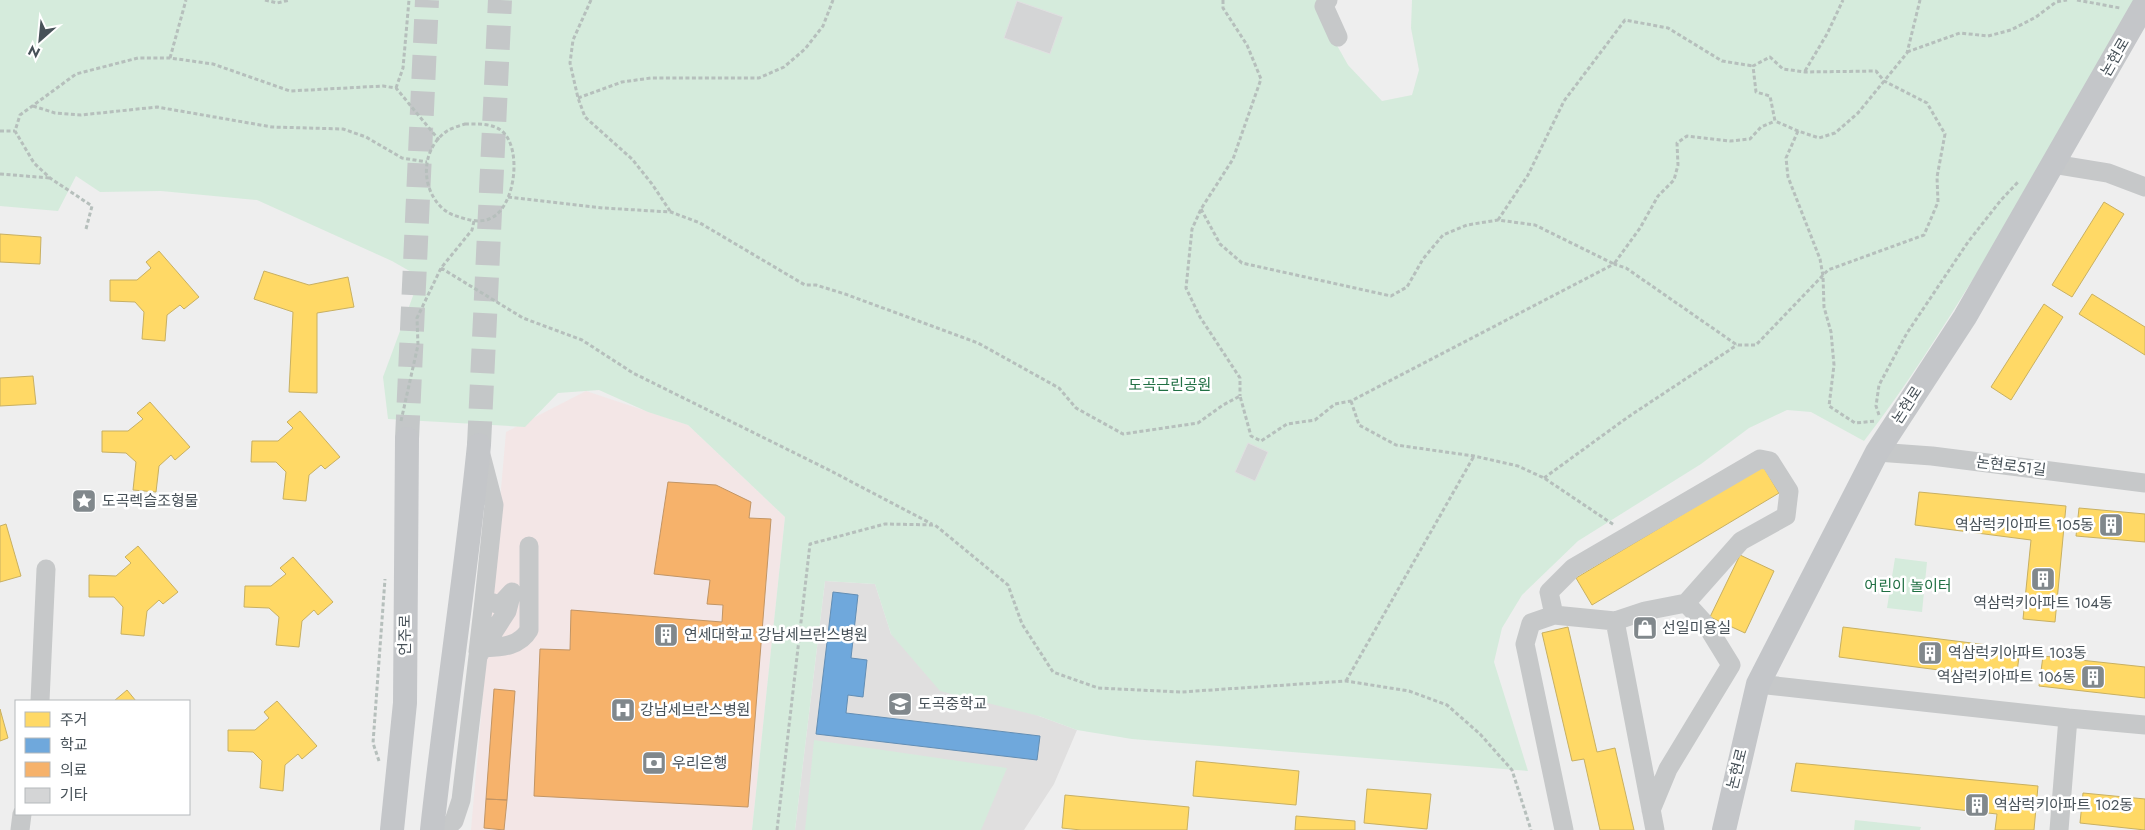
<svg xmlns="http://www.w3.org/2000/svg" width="2145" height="830" font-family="Jost,'Noto Sans KR',sans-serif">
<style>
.education{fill:#e0dfdf}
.medical{fill:#f3e6e6}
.green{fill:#d5ebdc}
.homes{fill:#ffd966;stroke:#c8b062}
.schools{fill:#6fa8dc;stroke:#638eb4}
.health{fill:#f6b26b;stroke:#c29565}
.building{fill:#d4d5d6;stroke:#e0e0e1}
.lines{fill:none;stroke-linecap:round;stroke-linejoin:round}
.major-tunnel{stroke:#c4c7c8;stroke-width:24;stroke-dasharray:24 12;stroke-linecap:butt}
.path{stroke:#b6bfbc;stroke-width:3;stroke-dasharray:4 2.5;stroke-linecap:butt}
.minor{stroke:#c6c8c9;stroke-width:19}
.major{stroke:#c4c6c9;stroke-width:24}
.labels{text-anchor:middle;stroke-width:5;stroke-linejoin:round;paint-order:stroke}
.street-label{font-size:15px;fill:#475158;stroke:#fff}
.park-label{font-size:15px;fill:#217044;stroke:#fff}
.poi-label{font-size:15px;fill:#475158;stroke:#fff;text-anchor:start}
</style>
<rect width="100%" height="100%" fill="#eee"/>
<!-- education -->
<path class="education" d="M825,581L875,584L891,634L1039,716L1077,730L1054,784L1024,830H795Z"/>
<!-- medical -->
<path class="medical" d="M586,391L688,425L785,517L752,830H471L506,432Z"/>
<!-- green -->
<path class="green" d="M0,0H1317L1316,8L1348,65L1382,101L1412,95L1419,70L1411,28L1412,0H2136C2084,91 2032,182 1978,271C1942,329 1906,387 1864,441L1811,412L1787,410L1749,428L1701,464L1578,541L1522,595L1502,628L1494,662L1528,771L1132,739L1077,730L1039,716L940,691L891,634L875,584L825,581L795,830H752L785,517L688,425L648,412L599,390L558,393L525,427L388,419L383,377L420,277L392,261L257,200L161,191L100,192L76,176L58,211L0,206Z
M1895,558L1927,562L1922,612L1887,608Z
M814,740L1007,768L981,830H805Z
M1855,820L1921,827L1920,830H1854Z"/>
<!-- homes -->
<path class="homes" d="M2104,202L2124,214L2072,297L2052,285Z
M0,234L41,237L40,264L0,262Z
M159,251L199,297L184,309L180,305L167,315L165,341L142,339L144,312L135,302L110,301V280H137L151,268L146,262Z
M264,271L309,285L348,277L354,307L317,313V393L289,392L293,312L254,299Z
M2092,294L2145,327V355L2079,314Z
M2044,304L2063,317L2011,400L1991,387Z
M33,376L36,404L0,406V378Z
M150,402L190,447L175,460L171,455L159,466L156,492L133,490L136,462L126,453L102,452V431H128L143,419L137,413Z
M300,411L340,457L325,469L321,465L309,475L306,501L283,499L286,472L276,462H251L252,441H278L293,428L287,422Z
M1763,466L1779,493L1592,605L1576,578Z
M1919,492L2066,506L2055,622L2023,619L2031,540L1915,525Z
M2079,508L2145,514V542L2076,536Z
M6,524L21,576L0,582V526Z
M138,546L178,592L163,604L159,600L147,611L144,636L121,634L123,607L114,597H89V575L116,576L131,563L125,557Z
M1740,555L1774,571L1745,633L1710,617Z
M293,557L333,602L318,615L314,610L302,621L299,647L276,645L279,617L269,608L244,607L245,586H271L286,574L280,568Z
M1568,627L1597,752L1615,748L1634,830H1600L1584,759L1572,761L1542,633Z
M1843,627L2020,649L2016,680L1839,657Z
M2043,656L2145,667V698L2039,686Z
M127,690L136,701H114Z
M277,701L317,746L302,759L298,754L285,765L283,791L260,788L262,761L253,752L228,751V730H255L269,718L264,712Z
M0,709L8,738L0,741Z
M1196,761L1299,771L1296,805L1193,796Z
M1796,763L2038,786L2034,830H1995L1997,814L1791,791Z
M1367,789L1431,794L1427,829L1364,823Z
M2083,793L2145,799V830L2080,823Z
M1065,795L1189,807L1187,830H1081L1062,828Z
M1296,816L1355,821V830H1295Z"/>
<!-- schools -->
<path class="schools" d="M833,592L858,595L851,658L867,660L863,697L848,695L846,713L1040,736L1037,760L816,734Z"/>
<!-- health -->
<path class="health" d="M668,482L716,485L751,502L749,518L771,519L748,807L534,796L540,649L570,650L571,610L722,622L723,605L707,604L710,580L654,574Z
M494,689L515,691L507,800L486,799Z
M486,799L507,800L504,830L484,828Z"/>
<!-- building -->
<path class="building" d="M1017,1L1063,17L1050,54L1004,38Z
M1248,443L1268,452L1255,481L1235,472Z"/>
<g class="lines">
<!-- major-tunnel -->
<path class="major-tunnel" d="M407,439L427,0
M479,445L500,0"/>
<!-- path -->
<path class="path" d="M265,0L277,3L290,0
M591,0L573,40L570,63L578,98L585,117L632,159L652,184L670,211
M1223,0V8L1247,45L1261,79L1233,159L1201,209L1192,229L1186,288L1200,317L1240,378V396
M2077,0L2120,8
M1907,52L1960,33L1988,36L2011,30L2036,17L2056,2L2067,0
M170,58L186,0
M1805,71L1827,34L1843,0
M396,88L403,68L409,0
M578,98L622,82L651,78H759L784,67L805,49L823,26L833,0
M33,106L55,113L81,115L157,107L272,127L343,129L366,137L402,158L427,162
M465,124C477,124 492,123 502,131C523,149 515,210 489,219C482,222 473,221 466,219C456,216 450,215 442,208C420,187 421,149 447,131C452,128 459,126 465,124Z
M0,131H15
M1798,131L1786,158L1788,177L1820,259L1823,276L1824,307L1831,332L1834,365L1829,406L1855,423L1876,421
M0,174L50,178
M508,197L603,208L671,212L700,223L805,285H816L845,294L978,343L1059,388L1076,408L1123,434L1198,423L1223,405L1240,396L1251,436L1261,441L1287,424L1315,420L1335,404L1351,401L1614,264L1626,268L1737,345H1756L1828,270L1924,235L1938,202L1937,177L1945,134L1927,103L1884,81L1876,71L1805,72L1783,69L1770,57L1753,66L1756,92L1770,96L1775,121L1798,131L1819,138L1835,133L1858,113L1907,53L1920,0
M1201,209L1220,244L1242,263L1391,296L1407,287L1423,259L1443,235L1467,225L1498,220L1535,225L1614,264L1640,228L1658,196L1674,180L1678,165L1677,143L1687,136L1730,141L1750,139L1761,127L1775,121
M1498,220L1528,175L1564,101L1625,20L1668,28L1722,61L1753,66
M86,229L92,206L50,178L34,163L15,131L20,115L76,74L138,58H170L213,64L290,91L383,86L396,88L439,140
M441,268L523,318L582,340L633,373L829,470L932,524
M1351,401L1359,425L1396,445L1474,456L1518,466L1544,478L1614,525
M1879,415L1876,406L1879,385L1907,333L1968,242L2001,200L2019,181
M401,421L418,345L417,318L441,268L472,230L474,221
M1544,478L1628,417L1737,345
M1346,681L1474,456
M379,761L373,743L385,579
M777,830L810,544L885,524L935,525L1008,585L1022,624L1053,672L1098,688L1181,692L1346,681L1409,691L1447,705L1480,734L1512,770L1531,830"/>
<!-- minor -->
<path class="minor" d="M1328,0L1324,6L1338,37
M2053,164L2108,173L2145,187
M1877,452L1932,456L2145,483
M481,455L494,505L484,600L500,605L512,592
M1554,615L1549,592L1573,568L1760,459L1770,461L1789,491L1786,516L1741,541L1686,603
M1615,621L1645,611L1686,603L1707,626L1731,665L1668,769L1651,810
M483,648C501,647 519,647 529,630V546
M478,652L484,600
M1758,684L2068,718
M40,701L46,569
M20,830L22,814
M444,830L454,821L461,800L478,656L507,611L512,592
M1564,830L1525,644L1531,623L1554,615L1615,621L1655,830
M2059,830L2068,718L2145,725"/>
<!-- major -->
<path class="major" d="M392,830L405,703L407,439
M432,830C446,701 466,574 479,445
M1724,830L1758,684L1877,452L1965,317L2145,3"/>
</g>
<!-- icons -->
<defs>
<symbol id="sight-square" viewBox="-11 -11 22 22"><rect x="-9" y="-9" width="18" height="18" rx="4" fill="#81888c" stroke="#fff"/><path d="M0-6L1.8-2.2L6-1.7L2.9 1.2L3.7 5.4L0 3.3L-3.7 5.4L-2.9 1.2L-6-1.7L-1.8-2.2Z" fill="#fff"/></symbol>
<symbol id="building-square" viewBox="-11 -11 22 22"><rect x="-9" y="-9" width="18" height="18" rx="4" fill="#81888c" stroke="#fff"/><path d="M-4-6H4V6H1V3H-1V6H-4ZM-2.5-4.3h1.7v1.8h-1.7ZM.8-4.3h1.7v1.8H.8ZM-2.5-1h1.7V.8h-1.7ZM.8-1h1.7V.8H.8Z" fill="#fff"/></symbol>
<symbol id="shop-square" viewBox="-11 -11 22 22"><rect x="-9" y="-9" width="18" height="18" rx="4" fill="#81888c" stroke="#fff"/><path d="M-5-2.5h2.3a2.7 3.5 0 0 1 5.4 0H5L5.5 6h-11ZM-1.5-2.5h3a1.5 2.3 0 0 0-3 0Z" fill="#fff"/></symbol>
<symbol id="school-square" viewBox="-11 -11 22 22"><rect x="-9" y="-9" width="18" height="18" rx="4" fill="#81888c" stroke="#fff"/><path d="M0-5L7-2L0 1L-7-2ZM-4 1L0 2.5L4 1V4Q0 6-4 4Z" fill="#fff"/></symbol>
<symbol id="hospital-square" viewBox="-11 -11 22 22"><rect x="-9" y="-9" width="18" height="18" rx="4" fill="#81888c" stroke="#fff"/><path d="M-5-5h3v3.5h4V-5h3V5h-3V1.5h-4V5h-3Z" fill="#fff"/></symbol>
<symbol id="bank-square" viewBox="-11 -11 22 22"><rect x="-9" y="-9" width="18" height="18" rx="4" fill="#81888c" stroke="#fff"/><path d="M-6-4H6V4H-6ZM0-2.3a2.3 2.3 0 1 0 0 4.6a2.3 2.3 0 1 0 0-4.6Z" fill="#fff"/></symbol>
</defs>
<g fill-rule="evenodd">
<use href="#sight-square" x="70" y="487" width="28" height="28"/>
<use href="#building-square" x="2097" y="511" width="28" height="28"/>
<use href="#building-square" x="2029" y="565" width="28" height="28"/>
<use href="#shop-square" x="1631" y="614" width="28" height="28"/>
<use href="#building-square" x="652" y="621" width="28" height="28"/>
<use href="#building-square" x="1916" y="639" width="28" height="28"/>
<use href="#building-square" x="2079" y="663" width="28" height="28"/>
<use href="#school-square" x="886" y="690" width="28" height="28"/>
<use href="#hospital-square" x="609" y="696" width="28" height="28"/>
<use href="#bank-square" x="640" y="749" width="28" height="28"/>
<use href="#building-square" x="1963" y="791" width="28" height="28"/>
</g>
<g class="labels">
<!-- street labels -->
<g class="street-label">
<text transform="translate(2115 57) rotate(-60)" y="5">논현로</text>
<text transform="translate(1907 405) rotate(-57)" y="5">논현로</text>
<text transform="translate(2011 466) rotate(7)" y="5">논현로51길</text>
<text transform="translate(405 635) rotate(-90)" y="5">언주로</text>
<text transform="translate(1737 769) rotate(-76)" y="5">논현로</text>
</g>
<!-- park labels -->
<g class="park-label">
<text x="1170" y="390">도곡근린공원</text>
<text x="1908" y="591">어린이 놀이터</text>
</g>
<!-- poi labels -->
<g class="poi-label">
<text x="102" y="506">도곡렉슬조형물</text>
<text x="2094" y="530" text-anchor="end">역삼럭키아파트 105동</text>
<text x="2043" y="608" text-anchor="middle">역삼럭키아파트 104동</text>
<text x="1662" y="633">선일미용실</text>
<text x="684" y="640">연세대학교 강남세브란스병원</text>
<text x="1948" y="658">역삼럭키아파트 103동</text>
<text x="2076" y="682" text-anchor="end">역삼럭키아파트 106동</text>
<text x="918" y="709">도곡중학교</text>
<text x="640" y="715">강남세브란스병원</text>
<text x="672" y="768">우리은행</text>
<text x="1994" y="810">역삼럭키아파트 102동</text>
</g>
</g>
<!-- legend -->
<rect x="15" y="700" width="175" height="115" fill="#ffffff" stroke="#b5b9bc"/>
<rect x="25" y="712" width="25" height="15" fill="#ffd966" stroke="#b5b9bc"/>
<text x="60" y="725" font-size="15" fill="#475158">주거</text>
<rect x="25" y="738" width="25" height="15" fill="#6fa8dc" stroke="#b5b9bc"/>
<text x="60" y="750" font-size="15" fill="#475158">학교</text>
<rect x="25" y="762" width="25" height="15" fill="#f6b26b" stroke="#b5b9bc"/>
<text x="60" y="775" font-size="15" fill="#475158">의료</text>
<rect x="25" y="788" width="25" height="15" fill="#d4d5d6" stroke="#b5b9bc"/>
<text x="60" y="800" font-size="15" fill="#475158">기타</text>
<!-- north arrow -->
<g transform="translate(40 40) rotate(207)" stroke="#ffffff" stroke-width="4" paint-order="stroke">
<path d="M0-4L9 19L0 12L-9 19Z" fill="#475158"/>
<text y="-8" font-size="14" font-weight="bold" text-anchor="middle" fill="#475158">N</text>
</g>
</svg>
